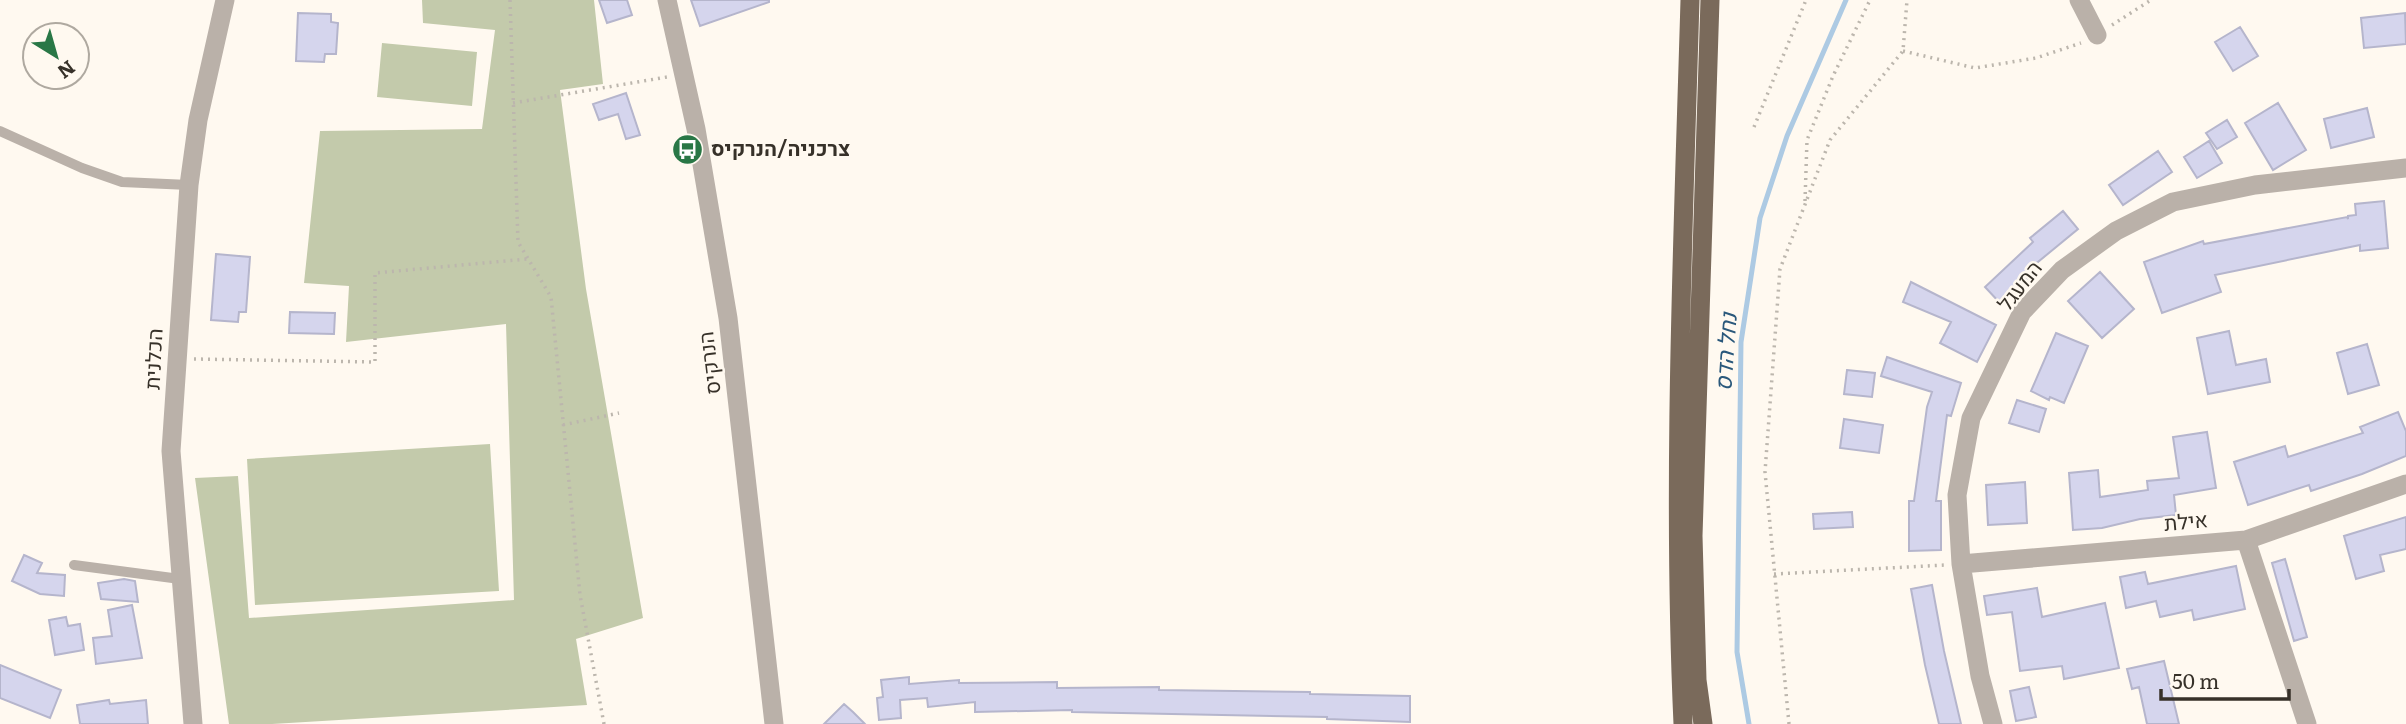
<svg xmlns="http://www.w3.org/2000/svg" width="2406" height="724" font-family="Literata,Heebo,serif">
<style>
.green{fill:#c3caab}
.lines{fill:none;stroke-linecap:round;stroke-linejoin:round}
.stream{stroke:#adcae3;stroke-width:5}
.building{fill:#d5d5ed;stroke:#b5b5cc;stroke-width:2}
.path{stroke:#bcb6ad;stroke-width:3.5;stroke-dasharray:2 5;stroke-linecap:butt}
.service{stroke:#bab1a9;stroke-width:10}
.minor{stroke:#bab1a9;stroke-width:19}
.tertiary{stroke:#bab1a9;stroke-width:19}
.trunk{stroke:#7a6a5b;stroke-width:19}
.labels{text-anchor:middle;stroke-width:5;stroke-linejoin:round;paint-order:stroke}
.poi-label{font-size:21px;font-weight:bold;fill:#373129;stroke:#fff9f0;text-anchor:start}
.street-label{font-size:21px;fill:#373129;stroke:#fff9f0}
.water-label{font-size:23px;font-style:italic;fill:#2a587b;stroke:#fff9f0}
</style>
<rect width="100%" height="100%" fill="#fff9f0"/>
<!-- green -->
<path class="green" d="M422,0H594L603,84L560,90L586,289L643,618L576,639L587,705L272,724H229L195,478L238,476L249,618L514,600L506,324L346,342L349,286L304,283L320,131L482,129L495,30L423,23Z
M382,43L477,52L472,106L377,97Z
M490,444L499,591L255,605L247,459Z"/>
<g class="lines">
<!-- stream -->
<path class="stream" d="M1749,724L1737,652L1741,342L1760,218L1787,136L1846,0"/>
</g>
<!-- building -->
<path class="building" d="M599,0H627L632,15L607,23Z
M691,0H769V2L700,26Z
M298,13L331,14V22L338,23L336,54H325L324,62L296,61Z
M2405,13L2406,44L2364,48L2361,18Z
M2240,27L2258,56L2233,71L2215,42Z
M626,93L640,135L626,139L618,114L599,120L593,104Z
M2278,103L2306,150L2273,170L2245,123Z
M2367,108L2374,137L2331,148L2324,119Z
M2227,120L2237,137L2217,149L2206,133Z
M2209,141L2222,163L2197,178L2184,157Z
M2158,151L2172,172L2123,205L2109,185Z
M2384,201L2388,248L2360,251V245L2215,275L2221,292L2162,313L2144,262L2203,241L2204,244L2347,217L2348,219V216L2356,215L2355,204Z
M2063,211L2078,229L2027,271L2031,275L2000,303L1985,287L2033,242L2030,238Z
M216,254L250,257L246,312H239L238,322L211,320Z
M2100,272L2134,309L2102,338L2068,301Z
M1911,282L1996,325L1977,362L1940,343L1951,322L1903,302Z
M290,312L335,313L334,334L289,333Z
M2229,331L2236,365L2266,359L2270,382L2208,394L2197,338Z
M2056,333L2088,346L2064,403L2050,397L2049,400L2031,391Z
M2367,344L2379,385L2348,394L2337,353Z
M1887,357L1961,383L1951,416L1947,415L1936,501H1941V550L1909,551V501H1914L1927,407L1932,392L1881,376Z
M1847,370L1875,373L1872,397L1844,394Z
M2017,400L2046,409L2039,432L2009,423Z
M2398,412L2406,431V456L2362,474L2311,491L2309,485L2248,505L2234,462L2285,446L2288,457L2363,433L2360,427Z
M1844,419L1883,425L1879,453L1840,448Z
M2207,432L2216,488L2174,495L2176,515L2140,519L2102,528L2073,530L2069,473L2098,470L2100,497L2148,490L2147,481L2179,478L2173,437Z
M2025,482L2027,523L1988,525L1986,485Z
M1852,512L1853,527L1814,529L1813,514Z
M2406,517V549L2380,555L2384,571L2356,579L2344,536Z
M24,555L42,563L37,573L65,575L64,596L40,594L12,581Z
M2285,559L2307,637L2294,641L2272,563Z
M2236,566L2245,609L2194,620L2192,610L2160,617L2156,601L2126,608L2120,577L2145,572L2148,584Z
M124,579L135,581L138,602L101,599L98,583Z
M1932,585L1944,651L1961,724H1939L1925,665L1911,589Z
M2037,588L2042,617L2105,603L2119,668L2064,679L2062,666L2020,671L2012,612L1987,615L1984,596Z
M132,605L142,658L96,664L93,638L112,636L108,610Z
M66,617L68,626L80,624L84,650L55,655L49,620Z
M2164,661L2179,724H2147L2139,687L2132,689L2127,669Z
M0,665L61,690L50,718L0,698Z
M909,677V684L959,680V683L1057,682V688L1159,687V690L1310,692V694L1410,696V722L1327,719V717L1072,712V710L975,712V702L928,707L927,698L900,700L901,718L879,720L877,698L883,697L881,680Z
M2029,687L2036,717L2016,721L2010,691Z
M109,700L110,704L146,700L148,724H80L77,705Z
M844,704L853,712L865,724H824Z"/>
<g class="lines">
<!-- path -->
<path class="path" d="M510,0L518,242L551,297L580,595L604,724
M2112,25L2151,0
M1903,51L1975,68L2036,58L2081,43
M513,103L667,77
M1754,127L1806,0
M1805,201L1807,140L1833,76L1870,0
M194,359L375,362V273L527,259
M563,425L619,413
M1774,574L1945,565
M1789,724L1765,472L1780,269L1830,140L1903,51L1907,0"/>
<!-- service -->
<path class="service" d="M0,131L82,168L122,182L189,185
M74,565L180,579"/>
<!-- minor -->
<path class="minor" d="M2079,0L2097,35
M2246,540L2307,724
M1961,564L2246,540L2406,484
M193,724L171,451L189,185L198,120L225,0
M1993,724L1980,676L1961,564L1957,495L1971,418L2022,312L2062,270L2116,231L2173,202L2255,185L2406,168"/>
<!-- tertiary -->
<path class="tertiary" d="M667,0L696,129L728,318L774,724"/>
<!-- trunk -->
<path class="trunk" d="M1683,724C1672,483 1683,241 1690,0
M1703,724L1697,680L1693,536L1710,0"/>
</g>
<!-- icons -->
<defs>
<symbol id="bus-disc" viewBox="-11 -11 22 22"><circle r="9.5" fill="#297746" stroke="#fff9f0"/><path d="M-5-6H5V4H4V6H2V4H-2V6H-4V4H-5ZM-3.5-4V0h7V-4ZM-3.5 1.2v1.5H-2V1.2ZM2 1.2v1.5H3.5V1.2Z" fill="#fff"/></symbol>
</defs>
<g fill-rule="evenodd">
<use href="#bus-disc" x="670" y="132" width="35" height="35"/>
</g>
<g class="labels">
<!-- poi labels -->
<g class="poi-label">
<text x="711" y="156">צרכניה/הנרקיס</text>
</g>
<!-- street labels -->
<g class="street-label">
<text transform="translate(2020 286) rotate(-52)" y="7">המעגל</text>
<text transform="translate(154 359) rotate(-87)" y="7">הכלנית</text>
<text transform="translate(710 363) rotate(-97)" y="7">הנרקיס</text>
<text transform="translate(2186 522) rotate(-5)" y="7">אילת</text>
</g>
<!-- water labels -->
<g class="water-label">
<text transform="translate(1726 352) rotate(-86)" y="8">נחל הדס</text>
</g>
</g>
<!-- north arrow -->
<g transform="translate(56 56) rotate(143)"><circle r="33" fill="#fff9f0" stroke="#afa9a0" stroke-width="2"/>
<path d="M0-5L12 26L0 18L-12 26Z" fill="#297746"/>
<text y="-10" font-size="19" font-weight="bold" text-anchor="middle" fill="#373129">N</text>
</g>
<!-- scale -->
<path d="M2161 689v10h128v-10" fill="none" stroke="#373129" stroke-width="3.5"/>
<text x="2172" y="689" font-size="21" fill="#373129" stroke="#fff9f0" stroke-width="5" paint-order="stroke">50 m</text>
</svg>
